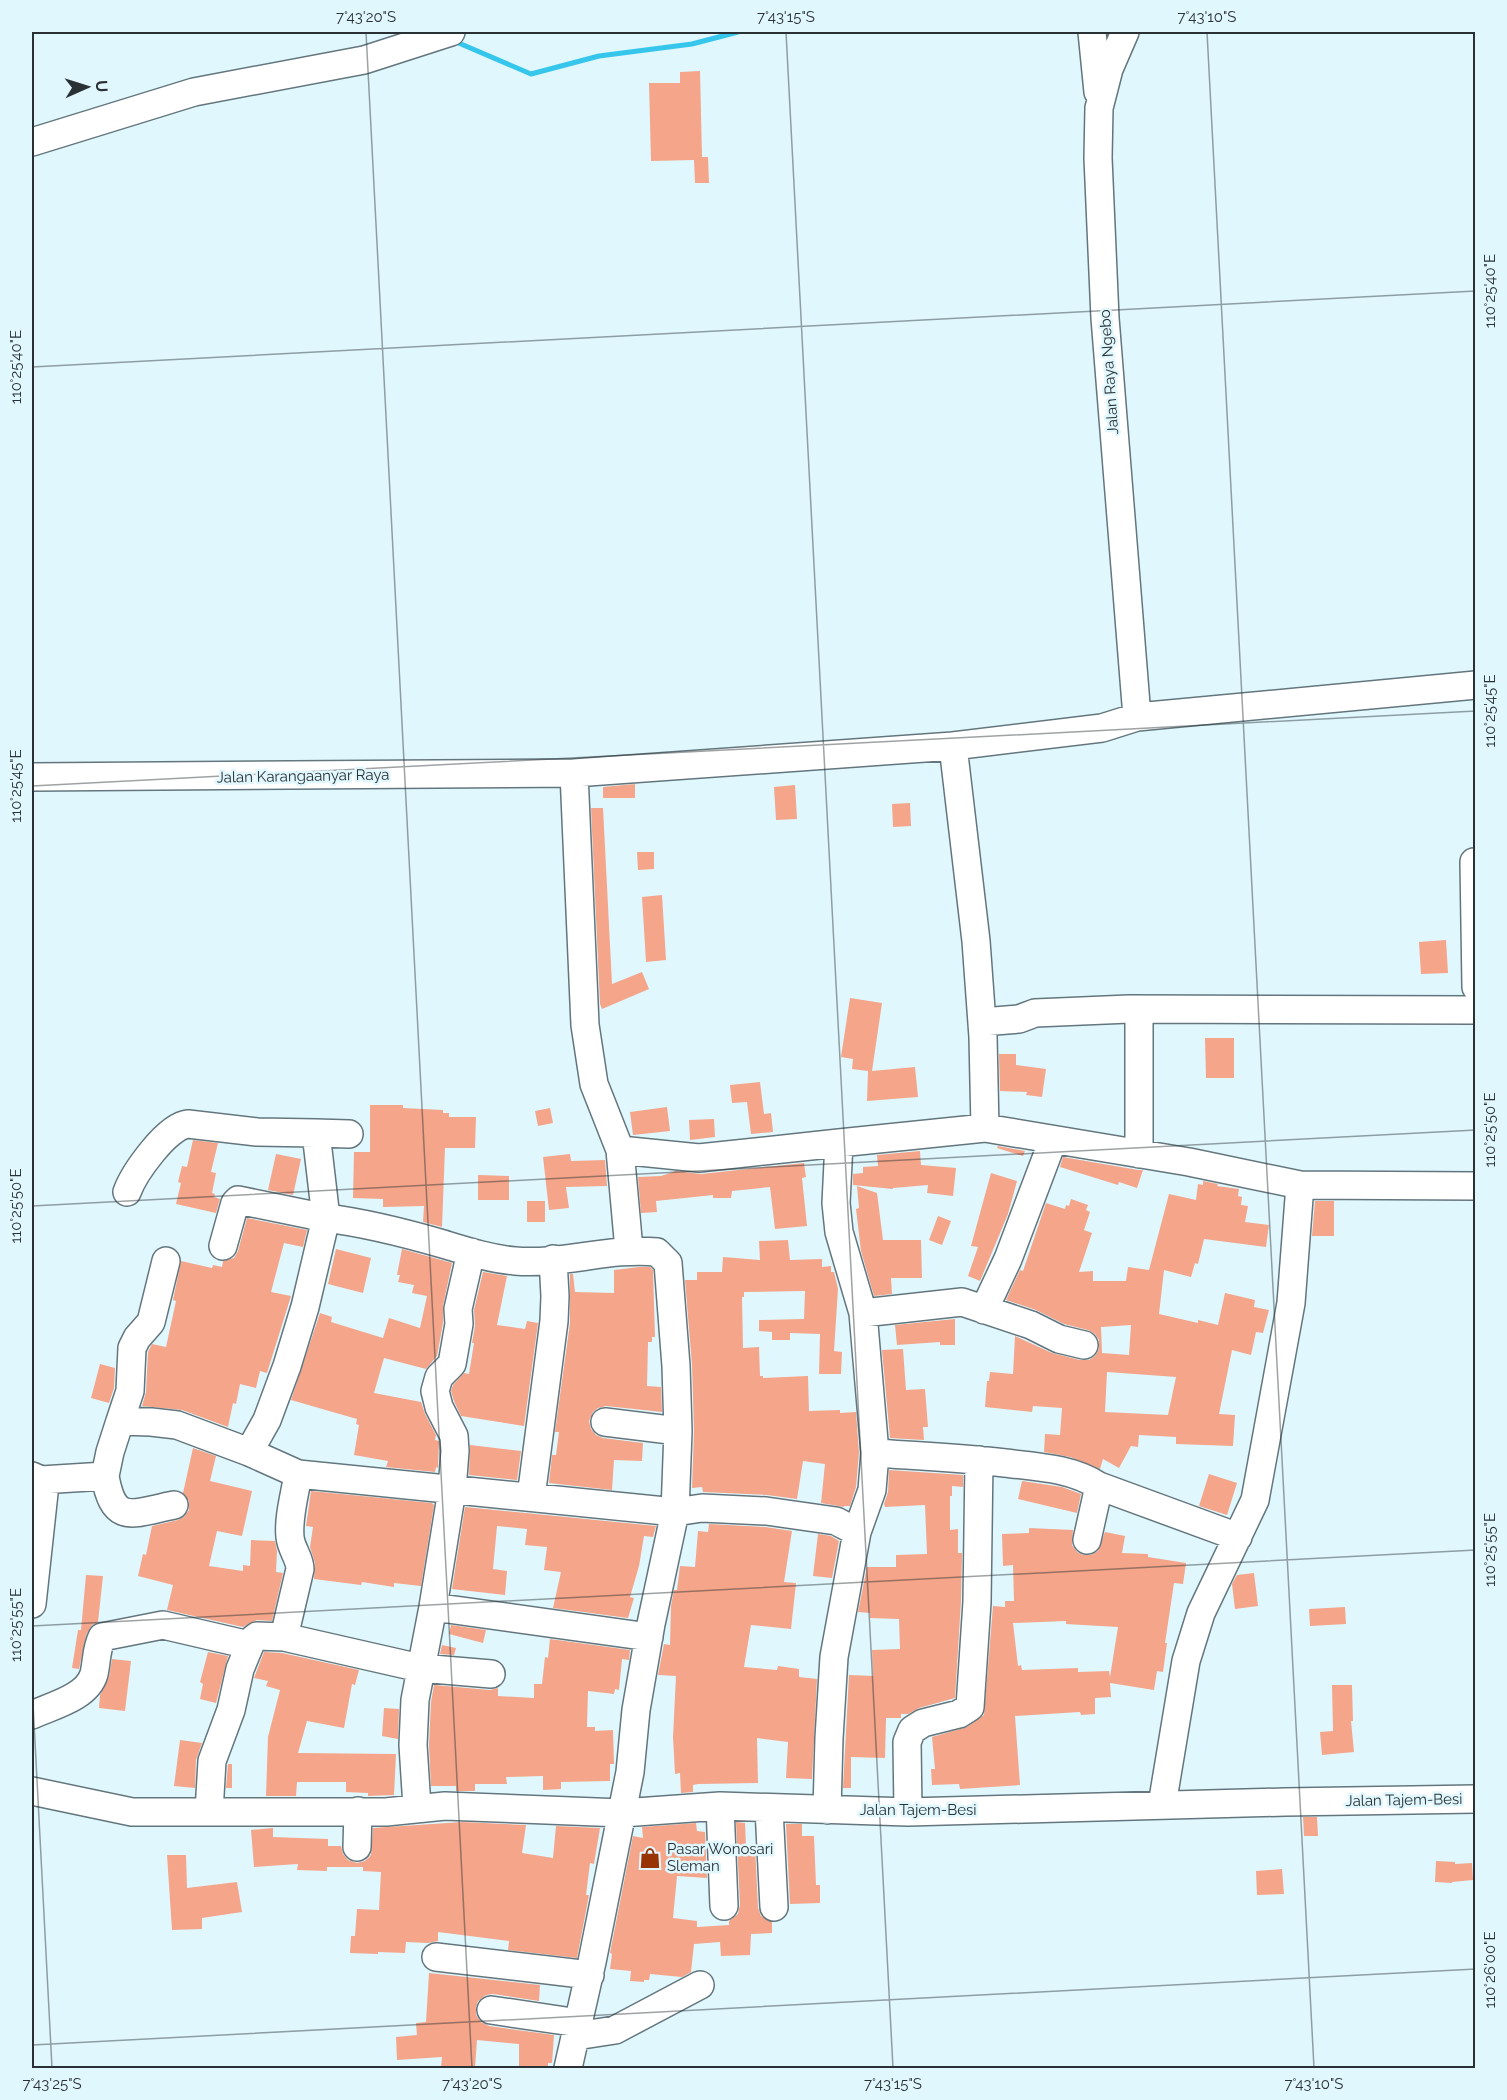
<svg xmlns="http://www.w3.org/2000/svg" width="1507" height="2100" font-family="Raleway,sans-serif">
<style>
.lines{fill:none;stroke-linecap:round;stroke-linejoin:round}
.stream{stroke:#36c6ec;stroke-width:5}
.building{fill:#f4a58a;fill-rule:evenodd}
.minor-casing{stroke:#63767d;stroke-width:30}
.minor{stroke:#fff;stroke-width:27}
.ticks{fill:none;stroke:#293134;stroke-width:1.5;stroke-opacity:0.45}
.labels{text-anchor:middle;stroke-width:5;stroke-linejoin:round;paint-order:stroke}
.street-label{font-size:15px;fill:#293134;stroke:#e1f7fe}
.poi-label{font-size:15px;fill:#293134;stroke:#e1f7fe;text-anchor:start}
.neatline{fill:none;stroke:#293134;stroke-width:2}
.ticks-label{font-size:15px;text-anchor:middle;fill:#293134}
</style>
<rect width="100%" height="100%" fill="#e1f7fe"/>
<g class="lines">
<!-- stream -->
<path class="stream" d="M454,41L531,74L599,56L692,44L738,32"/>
</g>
<!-- building -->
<path class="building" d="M700,71L702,157H708L709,183H695L694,160L651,161L649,83H680V72Z
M635,784V798H603V787Z
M795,785L797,819L776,820L774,787Z
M910,803L911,826L893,827L892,804Z
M591,808H603L612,984L642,972L649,989L602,1009L600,1004Z
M637,852H654V869L638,870Z
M662,895L666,960L646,962L642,897Z
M1446,940L1448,973L1421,974L1419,942Z
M850,998L882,1003L872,1071L915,1067L918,1097L867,1101L868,1071L852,1069L853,1059L841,1057Z
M1205,1038H1234V1078H1206Z
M999,1054H1016V1065L1046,1069L1042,1097L1026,1095L1027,1092L1000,1091Z
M760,1082L764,1114L771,1113L773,1132L751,1134L747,1102L732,1103L730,1085Z
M370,1105H403V1108L443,1110V1113H449V1117H476L475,1148H445L442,1227L423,1222L424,1206L383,1207V1199L353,1198L354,1152H370Z
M667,1107L670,1131L633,1135L630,1112Z
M550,1108L553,1123L538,1126L535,1111Z
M714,1119L715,1137L690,1140L689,1120Z
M193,1140L218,1143L211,1172L216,1173L212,1193L215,1194L214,1197L220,1199L216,1213L176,1204L181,1183L178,1182L182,1166L187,1167Z
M998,1146L1025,1151L1023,1156L997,1148Z
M920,1151L921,1165L956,1168L953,1196L927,1193L928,1185L893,1188V1189L853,1185V1174L863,1173V1167L878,1166L877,1155Z
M276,1154L301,1159L293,1195L268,1190Z
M570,1154L571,1161L605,1160L607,1186L566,1187L569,1208L549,1210L543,1157Z
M1063,1157L1138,1170H1143L1137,1188L1119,1182L1118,1185L1060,1167Z
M804,1163L806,1177L802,1178L807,1226L775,1229L770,1187L732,1191L731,1198H713V1195L656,1201L657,1212L641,1213L638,1177L661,1176L676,1171L701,1174Z
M991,1173L1017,1181L1008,1214L980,1281L968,1276L978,1247L971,1246Z
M478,1175L509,1176V1200H478Z
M1203,1181L1218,1184L1217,1186L1239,1189L1238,1196L1242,1197L1241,1205L1248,1206L1245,1222L1269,1225L1266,1247L1204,1239L1198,1264L1195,1263L1191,1277L1164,1270L1159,1314L1198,1323V1320L1218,1325L1225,1293L1255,1300L1254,1307L1269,1310L1263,1333L1256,1332L1251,1355L1232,1350L1219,1414L1235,1415L1233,1446L1176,1444V1437L1139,1435L1138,1447L1131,1446L1119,1468L1103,1459L1100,1469L1070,1457L1044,1452L1045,1434L1060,1435L1062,1408L1033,1406L1032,1412L985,1407L987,1381H989L990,1372L1013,1374L1015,1336L1052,1353L1080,1360H1089L1095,1356L1099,1349V1340L1095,1334L1088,1330L1064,1324L1036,1310L1006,1300L1020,1270L1023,1271L1046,1203L1065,1209L1066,1205L1069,1206L1071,1199L1088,1205L1086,1210L1090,1212L1084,1230L1092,1233L1079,1272L1093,1271V1281H1126L1128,1267L1149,1270L1169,1194L1196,1200L1198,1184L1203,1185ZM1131,1325L1129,1355L1102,1353L1101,1327ZM1107,1372L1176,1377L1168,1415L1105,1412Z
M857,1186L877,1193L883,1240H921L922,1278H891L892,1294L874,1296L861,1251L856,1209L859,1208Z
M527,1201H545V1222H527Z
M1315,1201H1334V1236H1312Z
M938,1216L951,1221L942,1245L929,1240Z
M247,1218L307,1230L303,1247L284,1243L271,1292L291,1296L267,1373L260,1371L256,1388L240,1384L236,1404L233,1403L228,1427L182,1410L142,1406L146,1392L148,1352L152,1344L166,1347L176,1301L173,1300L181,1261L212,1268L213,1265L222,1267L223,1261L234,1258L238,1251Z
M788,1240L790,1260L822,1259V1267L831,1266V1272H834L838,1289L834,1351L842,1352L841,1374H819L820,1334L790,1333V1340H772V1332L759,1331V1320L804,1319L805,1291L744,1292V1297H742L743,1348L759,1347L760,1376H763V1378L808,1376L809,1411L840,1410V1413L856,1412L859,1453L856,1487L850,1506H844V1507L821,1503L825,1464L803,1461L797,1499L767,1495L703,1492L702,1487L692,1488L694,1431L692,1365L685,1280H697V1272H722L723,1257L760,1260L759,1241Z
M336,1249L371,1258L363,1293L328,1284Z
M402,1249L452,1263L443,1306V1323L437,1356L426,1369L384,1358L374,1393L421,1402L425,1414L436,1435L435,1440L439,1441L438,1468L436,1467L435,1472L386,1467L388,1461L354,1455L359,1425L356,1424L357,1419L291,1400L320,1313L332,1317L331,1322L383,1338L389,1318L420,1328L427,1296L412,1293L414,1285L398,1282L400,1275H397Z
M639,1267H650L653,1270L655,1337H652V1342H648L647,1386L661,1387L662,1412L606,1406L598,1408L593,1412L589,1421L591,1429L596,1435L603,1438L643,1443L642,1461L614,1460L612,1490L549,1483L552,1455H556L559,1432H555L570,1323V1274H573L575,1292L614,1293V1270Z
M483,1272L507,1276L497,1325L525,1329L527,1321L538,1323L524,1426L461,1416L454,1401L451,1391L453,1385L464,1373L469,1374L474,1343H472L475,1326L474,1310Z
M955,1319V1345H940V1342L897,1345L895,1325Z
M903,1349L906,1390L925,1389L928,1427H923L924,1440L890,1438L882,1350Z
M100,1364L115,1368L114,1388L109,1403L91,1398Z
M470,1445L521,1451L517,1480L469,1475Z
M193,1448L216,1456L210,1481L252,1491L242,1536L217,1531L209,1566L243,1571V1565L250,1566L251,1540L275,1541L277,1551L276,1572L283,1573L272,1621L257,1620L243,1627L167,1610L173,1585L138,1576L143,1554L146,1555L152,1526L178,1520L184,1517L189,1510V1501L183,1493Z
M889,1470L963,1475V1487L952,1486V1496H950V1530L958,1529V1553H962L961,1601L955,1698L919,1708L908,1714H901V1718H886L885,1758L851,1757V1788H843L849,1675L873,1676L872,1650L900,1649L899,1619L870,1618V1613L858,1612L867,1567H896V1555L927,1554L925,1505L885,1507L884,1504L888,1492Z
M1209,1474L1237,1483L1227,1515L1199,1506Z
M1022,1481L1062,1487L1081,1494L1077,1513L1018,1499Z
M311,1491L432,1503L434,1505L421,1586L394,1583V1587L362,1582L361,1585L314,1579L315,1563L310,1547L313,1527L306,1526Z
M465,1507L656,1526L653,1537L644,1536L639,1566L630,1597L634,1598L628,1618L553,1608L561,1572L544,1570L547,1547L525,1545L527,1529L497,1526L493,1569L507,1571L505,1595L452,1589Z
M709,1524L765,1527L792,1531L784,1582L796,1583L791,1629L751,1625L744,1667L777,1670L778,1666L799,1669V1677L817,1679L812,1779L786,1778L788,1742L757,1738L758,1783L698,1784L693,1785V1792L681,1793L680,1773L675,1774L673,1737L676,1676L658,1675L664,1644L670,1645L671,1606L674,1590H677L680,1566L695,1567L698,1531L708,1532Z
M1029,1528L1073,1530L1072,1545L1077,1552L1083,1555H1091L1098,1551L1105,1532L1125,1536L1122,1553L1148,1554V1557L1186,1563L1183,1584L1174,1583L1165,1643H1167L1163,1672L1157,1671L1154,1690L1110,1683L1111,1697L1095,1698V1714L1081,1715L1080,1712L1015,1716L1020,1785L960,1789L959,1784L932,1785L931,1769H935L932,1737L967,1727L984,1715L993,1606L1005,1607V1601H1014L1013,1565L1003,1566L1002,1534L1029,1533ZM1066,1621V1624L1118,1627L1110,1677L1109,1671L1078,1672V1668L1022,1670L1021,1665L1018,1666L1013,1623Z
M818,1534L831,1536L839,1541L832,1578L813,1576Z
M1254,1573L1258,1606L1235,1609L1232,1584L1237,1575Z
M86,1575L103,1576L98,1622L92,1625L86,1635L79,1669L72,1668L78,1630H81Z
M1345,1607L1346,1624L1310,1626L1309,1609Z
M451,1625L486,1630L483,1643L449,1634Z
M550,1639L630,1650L629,1660L622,1659L619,1690L615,1689L614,1694L588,1691L587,1727H595V1731L613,1730L614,1764H610V1781L561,1782V1789L543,1790V1776L506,1777L507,1784H475V1791H456V1786H431L429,1745L431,1702L434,1685L490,1690L498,1688V1696L534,1698V1684H542L545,1657L548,1658Z
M442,1645L456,1648L454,1655L440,1654Z
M208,1652L228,1656L216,1703L200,1699L203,1684L200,1682Z
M264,1652L282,1653L359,1670L355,1685L352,1684L344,1728L307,1721L298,1753L396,1754L394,1795L368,1796V1793L346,1792V1782H297L296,1796H266L268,1737L280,1690L266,1686L268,1681L254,1678Z
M112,1659L131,1661L125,1711L99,1708L100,1695L109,1677Z
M1332,1685H1352L1353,1721H1351L1354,1752L1322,1755L1320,1732L1333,1731Z
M384,1708L399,1709L398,1739L382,1736Z
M180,1740L202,1743L196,1760L195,1788L174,1786Z
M228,1764H232V1788H226Z
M1303,1817H1317L1318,1836H1304Z
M462,1822L526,1825L522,1853L553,1858L556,1826L600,1828L594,1864L590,1863L586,1895H589L577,1958L508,1950L509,1941L438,1932V1941L428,1943L406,1942L405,1953L378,1952V1954L350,1953L351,1936H355L357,1909L379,1910L381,1872L363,1871V1867H327V1871L297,1870L298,1864L254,1867L251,1830L273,1828V1837L328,1839V1846H341L343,1854L348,1860L357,1863L365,1861L371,1855L373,1828Z
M736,1822L745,1823L746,1846H755L758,1908L761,1916L772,1922V1933L751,1934L750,1955L721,1956L720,1942L694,1944L691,1972L682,1977L650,1974L649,1980H644V1982L630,1981L631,1971L610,1969L612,1954L610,1953L633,1836L643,1838L642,1827L696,1823L697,1831L705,1832L707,1878L677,1876L673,1918L697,1921V1927L729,1925V1921L738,1914L740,1905Z
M786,1824H802V1836H814L816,1885H820V1903L790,1904Z
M167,1855H186L187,1888L237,1882L242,1912L202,1918V1929L172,1930Z
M1436,1861L1455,1862V1864L1472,1863L1473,1880L1452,1882V1883L1435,1882Z
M1282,1869L1284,1894L1257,1895L1256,1871Z
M429,1973L540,1985L539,2001L493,1994L486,1995L478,2001L476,2007V2015L481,2022L489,2026L554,2035L552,2063H548V2068H519V2044L477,2040L475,2068H441L442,2057L397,2060L396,2037L417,2035L416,2023L426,2022Z"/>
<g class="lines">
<defs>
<path id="minor" d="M1092,32L1098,92
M1125,32L1109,69L1099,108L1098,158L1105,318L1137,717
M32,142L194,92L364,60L451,32
M32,777L574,773
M1474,862L1476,987
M982,1022L1019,1019L1035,1013L1129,1009L1476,1010
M985,1128L1189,1162L1300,1185L1476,1186
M316,1133L349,1134
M620,1150L699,1158L839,1143
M1139,1154V1020
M127,1192C134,1173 167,1126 188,1124L257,1132L316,1133L326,1218L238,1200L235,1203L223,1246
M629,1250L620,1150L594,1084L585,1025L574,773L953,746
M984,1310L1008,1259L1053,1140
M863,1313L962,1302L1031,1325L1059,1339L1084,1345
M120,1421L130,1391L132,1348L137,1338L151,1322L166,1261
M605,1422L678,1431
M875,1453C919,1456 962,1458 1005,1463C1038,1467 1071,1468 1099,1486L1238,1537
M32,1476L41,1480L44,1493L32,1604
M105,1476L110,1452L120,1421L151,1422L177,1425L249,1452L267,1420L287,1366L305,1307L326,1218C366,1223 405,1233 443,1244C466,1251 491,1259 515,1261C563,1265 610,1247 657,1252L668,1263L676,1366L678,1431L675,1512L298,1474L249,1452
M41,1480L105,1476C114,1527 133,1513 174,1505
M531,1497L554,1321L555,1296L553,1259
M1087,1540L1099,1486
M433,1607L649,1637
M284,1637L300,1569C300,1558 291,1549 290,1537C288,1517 295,1494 298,1474
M32,1715C51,1706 87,1698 94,1674C97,1661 96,1649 102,1637L163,1625L249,1645
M32,1791L132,1812H386L445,1806L622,1813L720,1806L908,1812L1285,1802L1476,1799
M1162,1805L1186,1661L1201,1613L1255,1500L1291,1303L1300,1185
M720,1806L724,1906
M417,1807L413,1745L415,1700L433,1607L452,1490L455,1451L454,1436L439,1407L435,1391L439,1377L452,1364L459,1324L458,1309L471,1252
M769,1809L774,1907
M827,1810L829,1738L834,1657L857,1532
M209,1812L212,1761L231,1710L240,1669L252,1640L257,1636L284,1637L420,1668L491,1674
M908,1812L907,1742L912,1730L923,1723L959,1714L970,1707L977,1602L979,1460
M357,1847L358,1811
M436,1957L590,1975
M491,2010L579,2023
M576,2036L615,2030L700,1985
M568,2068L592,1962L630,1772L636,1710L651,1624L675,1512L702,1508L766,1511L836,1521L857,1532L872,1490L875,1453L863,1313L839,1232L836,1203L839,1143L985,1128L983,1037L976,941L953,746L1102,728L1137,717L1476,685"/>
</defs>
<!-- minor casing -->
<use href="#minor" class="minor-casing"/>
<!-- minor -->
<use href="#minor" class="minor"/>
</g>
<!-- ticks -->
<path class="ticks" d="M366,32L472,2068M786,32L893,2068M1207,32L1314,2068M32,367L1476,291M32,786L1476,711M32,1206L1476,1130M32,1626L1476,1550M32,1684L52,2068M32,2045L1476,1969"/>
<!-- icons -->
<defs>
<symbol id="shop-bare" viewBox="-9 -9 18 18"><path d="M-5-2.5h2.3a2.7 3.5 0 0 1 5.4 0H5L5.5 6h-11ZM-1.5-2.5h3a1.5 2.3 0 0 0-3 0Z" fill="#983304" stroke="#e1f7fe" stroke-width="2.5" paint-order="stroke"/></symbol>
</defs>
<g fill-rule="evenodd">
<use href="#shop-bare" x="635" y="1843" width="30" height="30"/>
</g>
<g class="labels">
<!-- street labels -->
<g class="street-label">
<text transform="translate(1109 372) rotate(-94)" y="5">Jalan Raya Ngebo</text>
<text transform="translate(303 776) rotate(-1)" y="5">Jalan Karangaanyar Raya</text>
<text transform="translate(1404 1800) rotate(-1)" y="5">Jalan Tajem-Besi</text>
<text x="918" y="1815">Jalan Tajem-Besi</text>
</g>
<!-- poi labels -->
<g class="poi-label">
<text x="667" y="1854">Pasar Wonosari<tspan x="667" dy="17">Sleman</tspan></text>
</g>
</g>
<!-- border -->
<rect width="1507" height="2100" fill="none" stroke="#e1f7fe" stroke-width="66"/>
<!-- north arrow -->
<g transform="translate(87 87) rotate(87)" stroke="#e1f7fe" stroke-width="4.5" paint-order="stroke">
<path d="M0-4.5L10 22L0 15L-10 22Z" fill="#293134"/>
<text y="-9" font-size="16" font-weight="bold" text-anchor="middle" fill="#293134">U</text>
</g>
<rect x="33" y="33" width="1441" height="2034" class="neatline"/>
<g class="ticks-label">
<text x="366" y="22">7°43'20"S</text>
<text x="786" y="22">7°43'15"S</text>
<text x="1207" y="22">7°43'10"S</text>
<text transform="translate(1490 291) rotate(-90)" y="5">110°25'40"E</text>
<text transform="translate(16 367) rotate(-90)" y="5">110°25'40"E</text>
<text transform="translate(1490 711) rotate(-90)" y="5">110°25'45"E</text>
<text transform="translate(16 786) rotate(-90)" y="5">110°25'45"E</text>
<text transform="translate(1490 1130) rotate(-90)" y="5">110°25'50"E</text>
<text transform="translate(16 1206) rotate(-90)" y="5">110°25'50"E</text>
<text transform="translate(1490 1550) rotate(-90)" y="5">110°25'55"E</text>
<text transform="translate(16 1625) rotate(-90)" y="5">110°25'55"E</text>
<text transform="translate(1490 1970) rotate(-90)" y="5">110°26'00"E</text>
<text x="52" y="2089">7°43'25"S</text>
<text x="472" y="2089">7°43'20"S</text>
<text x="893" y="2089">7°43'15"S</text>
<text x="1314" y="2089">7°43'10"S</text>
</g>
</svg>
